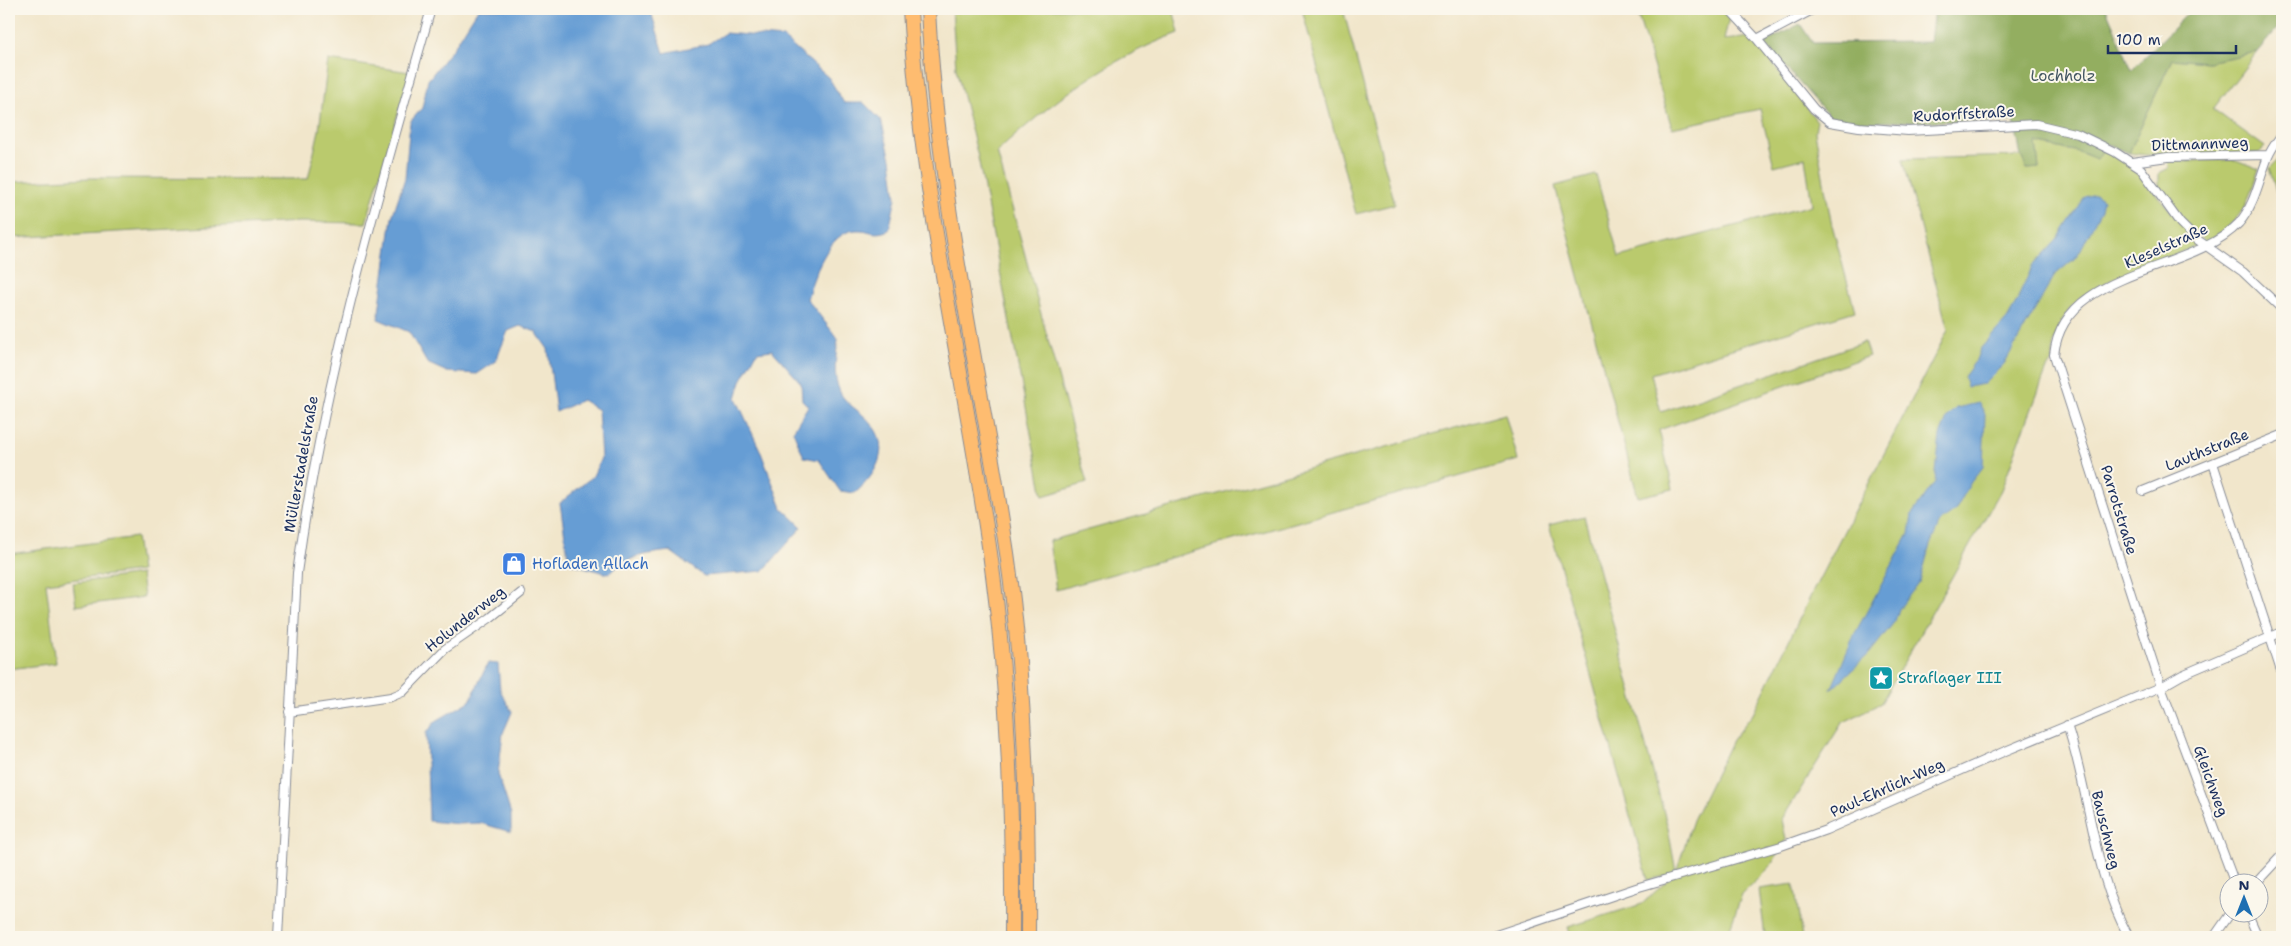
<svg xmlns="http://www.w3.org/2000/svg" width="2291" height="946" font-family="'Shantell Sans',sans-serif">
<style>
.green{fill:#baca6d;stroke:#6a7c66}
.forest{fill:#93ae60;stroke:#576e5f}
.water{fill:#669dd4;stroke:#406699}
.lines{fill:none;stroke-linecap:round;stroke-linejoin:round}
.minor-casing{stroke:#868a94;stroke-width:10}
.motorway-casing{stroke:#868a94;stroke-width:16}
.minor{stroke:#fff;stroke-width:8}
.motorway{stroke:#febc70;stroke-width:14}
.labels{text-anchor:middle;stroke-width:4;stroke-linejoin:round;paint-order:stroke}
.park-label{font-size:15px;fill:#435662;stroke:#fbf7ec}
.street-label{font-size:15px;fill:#1b2f5e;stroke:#fbf7ec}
.shop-label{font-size:15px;fill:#366cbe;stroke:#fbf7ec;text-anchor:start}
.culture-label{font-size:15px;fill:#0d838f;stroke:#fbf7ec;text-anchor:start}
</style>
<rect width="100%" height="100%" fill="#fbf7ec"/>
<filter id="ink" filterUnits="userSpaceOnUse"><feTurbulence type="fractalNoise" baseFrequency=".02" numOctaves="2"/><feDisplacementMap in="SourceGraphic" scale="10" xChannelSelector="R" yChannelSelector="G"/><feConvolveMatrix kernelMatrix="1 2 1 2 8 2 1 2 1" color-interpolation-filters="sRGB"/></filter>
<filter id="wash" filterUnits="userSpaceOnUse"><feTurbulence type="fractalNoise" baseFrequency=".0096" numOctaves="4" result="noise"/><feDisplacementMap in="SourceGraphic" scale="20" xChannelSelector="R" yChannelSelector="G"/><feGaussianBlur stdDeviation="1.12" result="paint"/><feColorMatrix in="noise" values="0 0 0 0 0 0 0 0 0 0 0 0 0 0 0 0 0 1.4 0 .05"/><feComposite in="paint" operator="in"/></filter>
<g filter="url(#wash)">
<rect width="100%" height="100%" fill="#f1e6cb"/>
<!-- green -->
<path class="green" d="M952,9H1173L1179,33C1109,58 1050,103 997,152L1087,483L1043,496L978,157L956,68Z
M1302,9H1343L1395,204L1356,214Z
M1636,9H1731L1724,40L1752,37L1817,121L1815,132L1831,221L1855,311L1651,374L1661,412L1864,342L1869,356L1659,430L1673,489L1638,497L1555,186L1596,175L1619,257L1812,205L1805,158L1774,166L1760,109L1672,128Z
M2257,52L2213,109L2265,147L2259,153L2146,155L2129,153L2172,59L2208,62Z
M328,60L410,72L366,223L299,222L9,238V182L90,178L308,179L319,130Z
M2035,143L2079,152L2097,159L2103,150L2131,165L2200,245C2172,256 2098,281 2078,300C2061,317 2051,337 2053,362L2048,366L2001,490L1881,703L1842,723L1782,819L1786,840L1770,867L1742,894L1727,937H1571L1568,927L1642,904L1674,874L1648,880L1549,525L1584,516L1668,828L1676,872L1693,820L1732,740L1753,714L1814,589L1948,330L1903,159L2021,156L2027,169L2039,168Z
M2282,155V210L2269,168Z
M2236,160L2259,169C2245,210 2243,218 2206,243L2181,219L2159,186V173L2169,168L2168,161Z
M1505,414L1518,460L1056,590L1049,541Z
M136,537L141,571L46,583L56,663L9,669V554Z
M141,574L144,597L76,606L73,583Z
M1794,884L1802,937H1765L1759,889Z"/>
<!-- forest -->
<path class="forest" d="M1934,9H2106L2132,70L2192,9H2282V23L2257,52L2208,62L2172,59L2129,153L2107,144L2097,159L2079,152L2036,143L2039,168L2027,169L2021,156L2014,121L1859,122L1829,116L1764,43L1800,24L1813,43L1930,42Z"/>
<!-- water -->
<path class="water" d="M478,9H650L664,53L708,44L725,33L783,38L829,78L844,103H864L881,120L891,159L896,198L889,230C872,237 871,229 856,230C829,231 813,277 807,299L838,339C836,358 832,374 840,392C845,404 862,412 870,422C892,448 877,474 855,493L840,491L819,460L804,457L793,431L808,406L802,400L801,383L772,350L757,352L741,381L736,398L760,450L782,508L802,527L763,571L704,576L670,551C645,554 628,556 609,574L569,563L560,503L593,476L601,458L598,410L582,400L556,412L548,349L536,332L520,326L508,331L495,362L477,374L447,372L427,363L409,332L378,319L392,217L405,178L410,122L422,108L428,80L456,44Z
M2095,194L2103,200L2101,210L2080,251L2074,259L2055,275L2004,364L1984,384L1967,387L1964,377L1976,360L1980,349L2007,319L2018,300L2021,290L2033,266L2057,240L2085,197Z
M1979,403L1985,414L1983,467L1971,482L1955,511L1940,522L1930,545L1920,581L1899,609L1895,621L1870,653L1831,690L1854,635L1909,534L1912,514L1935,482L1940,435L1948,416L1956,408Z
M488,663L498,664L500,690L512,712L503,733L498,774L511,814V832L480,823L459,824L429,821L426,733L436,721L470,701Z"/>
</g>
<g filter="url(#ink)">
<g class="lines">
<defs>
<path id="minor" d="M1729,9L1757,39L1814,109L1830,122L1859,127L1908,131L2036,124L2078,134L2115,152L2141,169L2180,223L2195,238L2243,272L2282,309
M1757,39L1814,9
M2132,162L2168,157L2268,155
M2213,463L2282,674
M2143,491L2282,435
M289,712L391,697L403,692L445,649L490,618L521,593
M2067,725C2091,796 2092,871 2129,937
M2235,884L2161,687L2054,355C2063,267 2190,275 2239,223C2255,205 2259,179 2268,157C2271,149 2277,141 2282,134
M2255,884L2282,855
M2248,914L2258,937
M278,937L297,573C323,381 378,195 431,9
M1490,937L1639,887L1781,846L1826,830L2003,752L2161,687L2182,675L2282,632
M2214,937L2230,914"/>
<path id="motorway" d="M910,9C920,192 964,372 990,553C1008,680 1013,809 1012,937
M928,9C937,192 980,372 1007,553C1025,680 1029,809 1028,937"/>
</defs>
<!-- minor casing -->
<use href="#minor" class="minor-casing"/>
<!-- motorway casing -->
<use href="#motorway" class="motorway-casing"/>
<!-- minor -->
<use href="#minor" class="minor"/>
<!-- motorway -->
<use href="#motorway" class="motorway"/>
</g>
</g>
<!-- icons -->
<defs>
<symbol id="shop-square" viewBox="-11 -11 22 22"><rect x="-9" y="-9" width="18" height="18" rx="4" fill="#3f7fe0" stroke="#fbf7ec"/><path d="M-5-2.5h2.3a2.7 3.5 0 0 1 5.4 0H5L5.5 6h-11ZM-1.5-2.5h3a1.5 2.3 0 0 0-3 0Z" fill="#fff"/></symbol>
<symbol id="sight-square" viewBox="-11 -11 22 22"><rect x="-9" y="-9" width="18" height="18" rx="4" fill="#0f9aa8" stroke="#fbf7ec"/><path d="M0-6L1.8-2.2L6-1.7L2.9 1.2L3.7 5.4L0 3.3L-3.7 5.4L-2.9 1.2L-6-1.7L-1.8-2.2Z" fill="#fff"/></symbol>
</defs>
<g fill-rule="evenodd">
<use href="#shop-square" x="500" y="550" width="28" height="28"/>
<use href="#sight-square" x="1867" y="664" width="28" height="28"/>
</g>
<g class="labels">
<!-- park labels -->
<g class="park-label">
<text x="2063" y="81">Lochholz</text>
</g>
<!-- street labels -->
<g class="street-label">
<text transform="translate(1964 114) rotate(-3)" y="5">Rudorffstraße</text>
<text transform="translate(2200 144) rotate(-2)" y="5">Dittmannweg</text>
<text transform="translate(2166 246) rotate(-24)" y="5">Kleselstraße</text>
<text transform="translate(2207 450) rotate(-22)" y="5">Lauthstraße</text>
<text transform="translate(301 464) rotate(-80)" y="5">Müllerstadelstraße</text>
<text transform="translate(2119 510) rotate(73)" y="5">Parrotstraße</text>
<text transform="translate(465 619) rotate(-38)" y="5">Holunderweg</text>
<text transform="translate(2211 781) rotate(70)" y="5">Gleichweg</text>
<text transform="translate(1887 788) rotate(-24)" y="5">Paul-Ehrlich-Weg</text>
<text transform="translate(2106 830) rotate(76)" y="5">Bauschweg</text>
</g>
<!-- shop labels -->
<g class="shop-label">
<text x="532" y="569">Hofladen Allach</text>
</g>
<!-- culture labels -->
<g class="culture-label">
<text x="1898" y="683">Straflager III</text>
</g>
</g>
<!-- margin -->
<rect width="2291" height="946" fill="none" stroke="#fbf7ec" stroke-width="30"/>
<!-- north arrow -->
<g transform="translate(2244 898)"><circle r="24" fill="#fbf7ec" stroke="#a1a7b3"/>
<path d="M0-4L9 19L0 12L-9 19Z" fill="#1f6fb2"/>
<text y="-8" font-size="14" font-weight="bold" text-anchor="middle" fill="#1b2f5e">N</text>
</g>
<!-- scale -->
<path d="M2108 45v8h128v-8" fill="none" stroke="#1b2f5e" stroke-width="2.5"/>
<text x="2116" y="45" font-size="15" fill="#1b2f5e" stroke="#fbf7ec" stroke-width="4" paint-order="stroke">100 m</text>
</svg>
